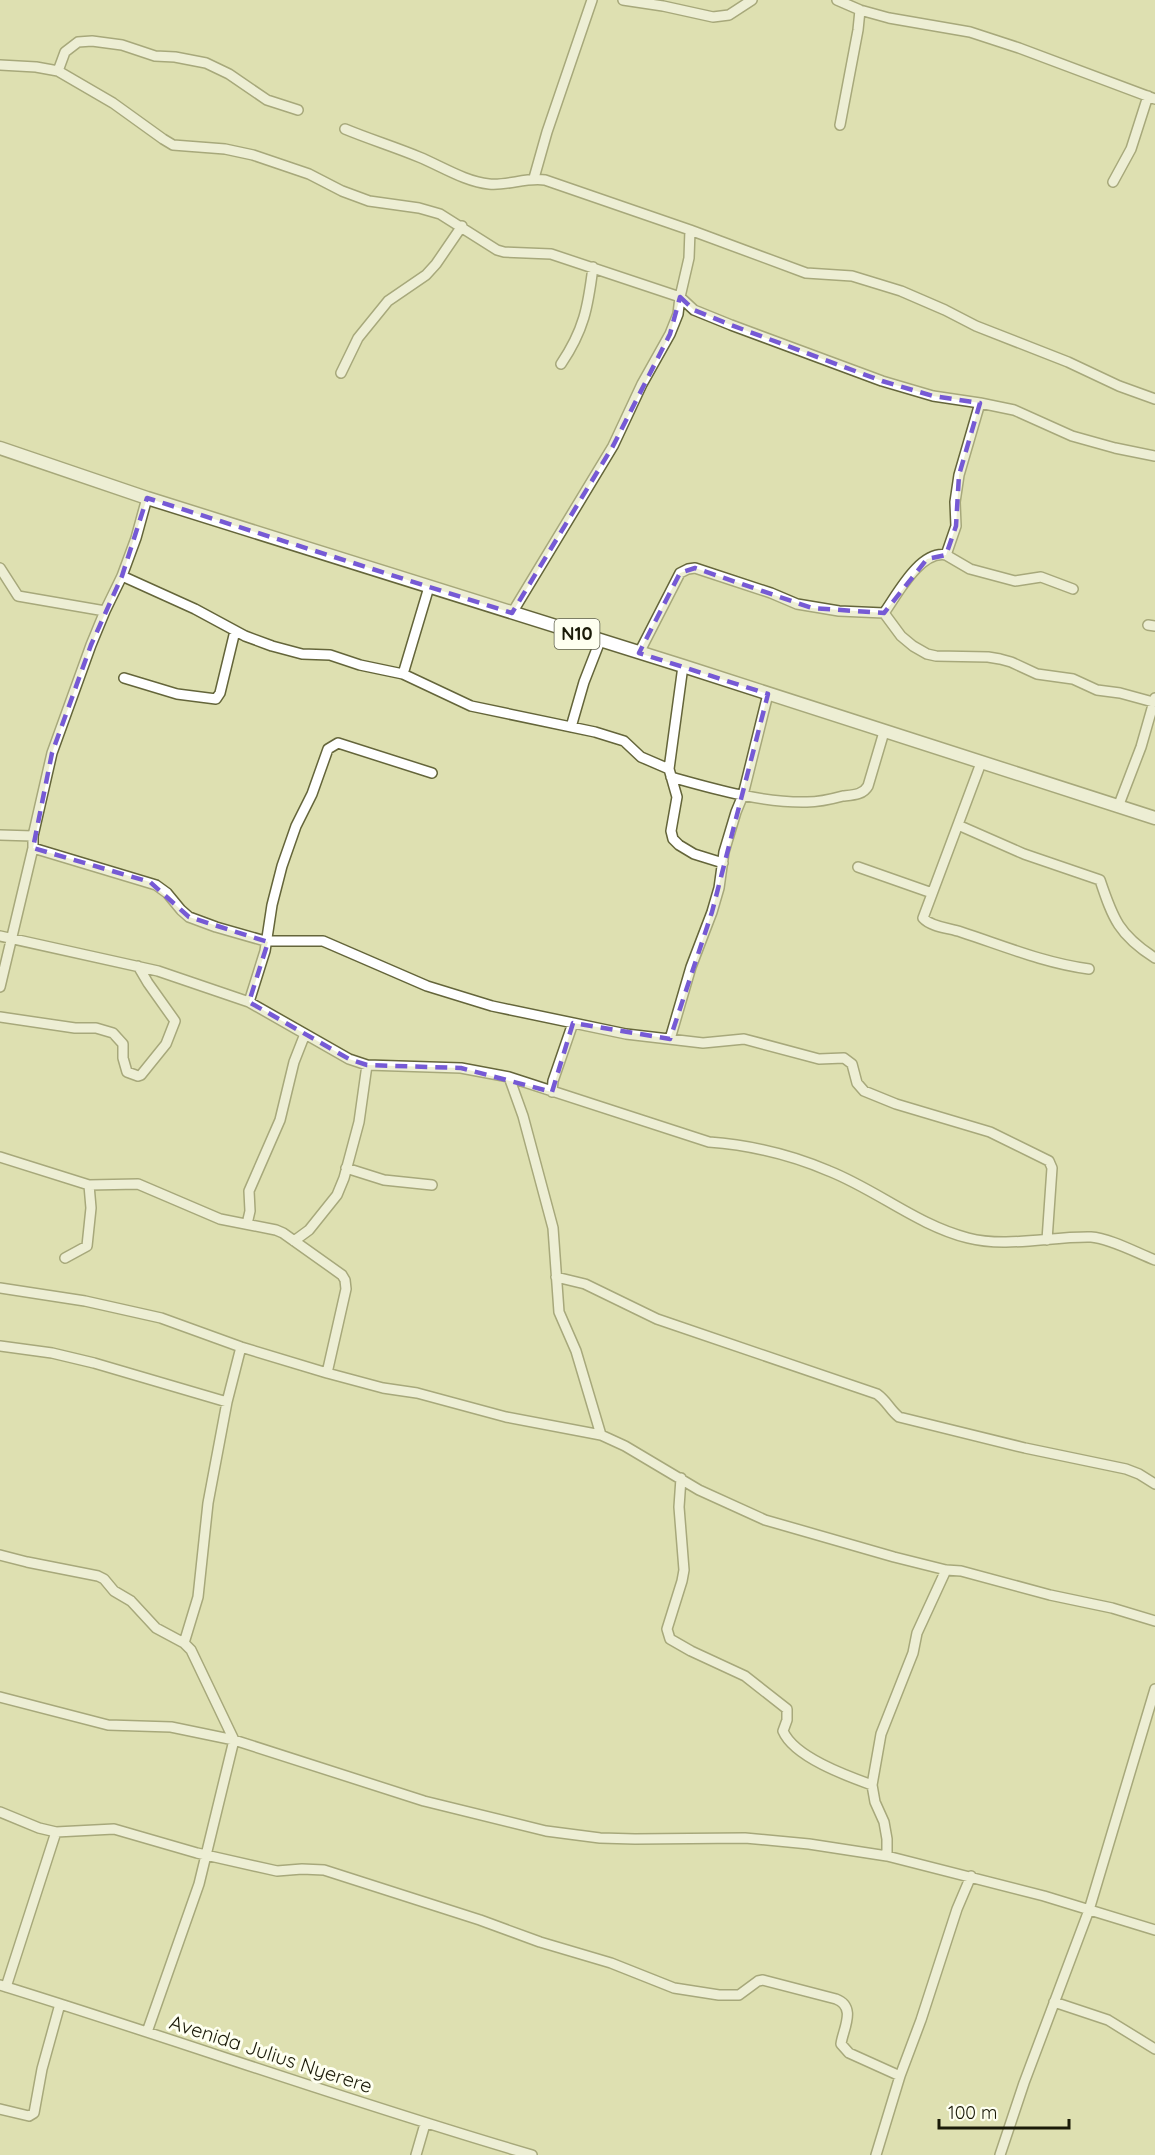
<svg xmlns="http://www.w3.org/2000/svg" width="1155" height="2155" font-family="Quicksand,sans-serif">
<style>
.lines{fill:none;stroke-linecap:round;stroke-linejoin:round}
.minor-casing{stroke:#64653a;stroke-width:12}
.major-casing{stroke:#64653a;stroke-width:15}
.minor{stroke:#fff;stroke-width:9}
.major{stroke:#fff;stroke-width:12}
.marked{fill:none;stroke:#765ad5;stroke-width:4.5;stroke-dasharray:12 8;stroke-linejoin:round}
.labels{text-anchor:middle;stroke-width:6;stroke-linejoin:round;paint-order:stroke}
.shield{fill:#fefff0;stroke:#5e5f4e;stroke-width:1.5}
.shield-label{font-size:18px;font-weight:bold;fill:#1a1a08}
.street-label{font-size:20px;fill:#1a1a08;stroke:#fefff0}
</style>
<rect width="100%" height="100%" fill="#dee0b1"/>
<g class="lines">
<defs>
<path id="minor" d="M623,0L663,6L713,17L729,15L752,0
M837,0L860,10L889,18L970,32L1019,48L1155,99
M0,65L36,67L58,71L113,103L163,139L173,145L225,149L253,155L309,174L342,191L369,201L419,208L440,214L497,250L504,252L551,254L680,297L694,310L731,325L882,381L933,396L980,403L1014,410L1072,436L1115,448L1155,456
M58,71L65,52L78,42L92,41L122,45L155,56L175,57L206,63L229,74L267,100L298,110
M840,125L858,30L860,10
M345,129C369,139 395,147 419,157C441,166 466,182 489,184C508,186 526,177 545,180L690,230L689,258L680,297L678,314L670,334L642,384L613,446L512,613
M534,178L547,132L592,0
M1113,182L1131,149L1148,96
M690,230L806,273L852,276L901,291L945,310L976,326L1068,362L1119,386L1155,399
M561,364C584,330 588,307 593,267
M341,373L358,338L388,301L426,275L436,264L462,226
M946,555L970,569L1015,581L1041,577L1073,589
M0,568L18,596L105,611
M122,576L195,609L245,636L272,646L302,654L330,655L360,665L403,674
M429,587L403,674L471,706L595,732L624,741L641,757L669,769
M884,613C897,595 920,550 946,555L956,526L955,502L959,475L980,403
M1148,625L1155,626
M639,653L680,573L688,569L695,568L771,593L797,604L839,611L884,613L901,636L913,646L927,654L936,656L988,657L1000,659L1011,662L1037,674L1073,679L1097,690L1120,693L1153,702
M683,666L669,769L677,797L671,831L673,839L679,845L694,854L723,863
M124,678L177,694L216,699L220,693L235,631
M571,727L584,682L600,641
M981,763L923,918C931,927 949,928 961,932C1004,946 1044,963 1089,969
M671,777C714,789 762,803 807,802C819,802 832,799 843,796C853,795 863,795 868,786L884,732
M1118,807L1141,747L1155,698
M958,825L1024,854L1100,880C1113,919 1119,935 1155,958
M0,835L33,836
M33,848L156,885L167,893L181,910L189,917L216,927L265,941H323L427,986L492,1006L626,1034L703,1043L744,1039L819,1059L844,1058L852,1064L857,1083L864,1091L896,1104L990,1132L1049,1161L1052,1168L1047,1240
M858,867L932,893
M0,936L158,971L249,1002L349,1059L367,1065L461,1068L509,1077L709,1142C749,1145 792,1155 829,1171C877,1190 917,1225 968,1238C1006,1248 1052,1236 1091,1237C1109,1238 1137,1253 1155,1260
M0,987L33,848V836L52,753L91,645L105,611L122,576L136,538L147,498
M249,1002L265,951L272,905L282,866L296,826L312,794L328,749L338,743L432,773
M0,1017L75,1028H96L113,1033L123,1044V1058L127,1072L138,1076L141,1075L166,1044L175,1021L148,983L138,966
M670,1039L691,967L712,912L719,888L724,852L736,812L743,795L768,694
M509,1077L523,1116L553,1228L559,1312L576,1351L601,1435
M552,1092L553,1081L573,1023
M0,1157L89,1185L138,1184L220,1219L276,1230L283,1233L342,1275L345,1280L346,1289L327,1373L383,1388L417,1393L506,1417L601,1435L625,1446L699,1490L765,1520L894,1557L946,1570L961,1571L1050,1595L1112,1608L1155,1621
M346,1168L384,1180L432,1185
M247,1224L250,1211L249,1191L280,1120L294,1062L305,1034
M294,1241L309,1230L337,1195L344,1178L359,1122L367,1065
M65,1258L87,1246L91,1208L89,1185
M556,1277L585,1284L657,1319L877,1394C887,1401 890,1410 899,1417L1025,1448L1126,1469L1139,1474L1155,1484
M0,1288L85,1301L161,1318L241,1347L327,1373
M0,1346L52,1353L94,1363L227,1402
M681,1478L679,1507L684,1570L682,1581L667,1629L670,1639L691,1651L745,1676L787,1709V1720L783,1731C794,1757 847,1776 872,1785
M0,1555L27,1562L98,1576L104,1579L114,1591L131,1601L156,1628L184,1643L191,1650L234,1740L199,1884L147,2032
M184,1643L198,1597L208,1503L227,1402L241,1347
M0,1697L108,1725L171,1727L234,1740L424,1801L546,1831L600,1838L635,1839L745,1838L809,1844L887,1856L1044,1896L1155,1930
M0,1812L39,1828L56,1832L6,1987
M56,1832L114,1829L197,1853L277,1871L302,1869L324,1870L480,1920L540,1942L611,1963L674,1988L719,1995H739L758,1981L763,1980L836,1999C857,2007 843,2029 841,2044L849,2053L900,2076
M887,1856V1839L884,1822L875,1802L872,1785L881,1734L913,1653L917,1633L946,1570
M0,1985C178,2040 353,2103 532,2155
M1054,2002L1108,2020L1155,2049
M0,2109L29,2116L34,2113L42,2069L60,2004
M416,2155L425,2124
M876,2155L900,2076L921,2020L957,1909L971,1876
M1000,2155L1024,2083L1089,1910L1155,1689"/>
<path id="major" d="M0,448L147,498L683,666L1155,818"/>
</defs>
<!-- minor casing -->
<use href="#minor" class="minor-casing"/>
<!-- major casing -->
<use href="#major" class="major-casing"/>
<!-- minor -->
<use href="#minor" class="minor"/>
<!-- major -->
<use href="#major" class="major"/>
</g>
<!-- marked area -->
<path d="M0 0H1155V2155H0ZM680,297L694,310L731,325L882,381L933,396L980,403L959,475L956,526L946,555L927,559L884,613L812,608L695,568L680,573L639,653L768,694L712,912L670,1039L573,1023L552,1092L461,1068L367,1065L349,1059L249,1002L268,942L189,917L150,882L33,848L52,753L91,645L122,576L147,498L512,613L613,446L670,334Z" fill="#dee0b1" fill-opacity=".55" fill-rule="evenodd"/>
<path class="marked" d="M680,297L694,310L731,325L882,381L933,396L980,403L959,475L956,526L946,555L927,559L884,613L812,608L695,568L680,573L639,653L768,694L712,912L670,1039L573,1023L552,1092L461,1068L367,1065L349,1059L249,1002L268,942L189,917L150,882L33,848L52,753L91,645L122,576L147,498L512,613L613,446L670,334Z"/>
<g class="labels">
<!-- shield labels -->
<rect class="shield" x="554.5" y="619" width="45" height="30" rx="4.5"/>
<g class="shield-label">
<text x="577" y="640">N10</text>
</g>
<!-- street labels -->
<g class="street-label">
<text transform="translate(271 2054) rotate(18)" y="7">Avenida Julius Nyerere</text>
</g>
</g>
<!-- scale -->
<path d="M939 2119v9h130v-9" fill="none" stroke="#1a1a08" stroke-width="3"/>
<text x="948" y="2119" font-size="18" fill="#1a1a08" stroke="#fefff0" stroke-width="4.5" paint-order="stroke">100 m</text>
</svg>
